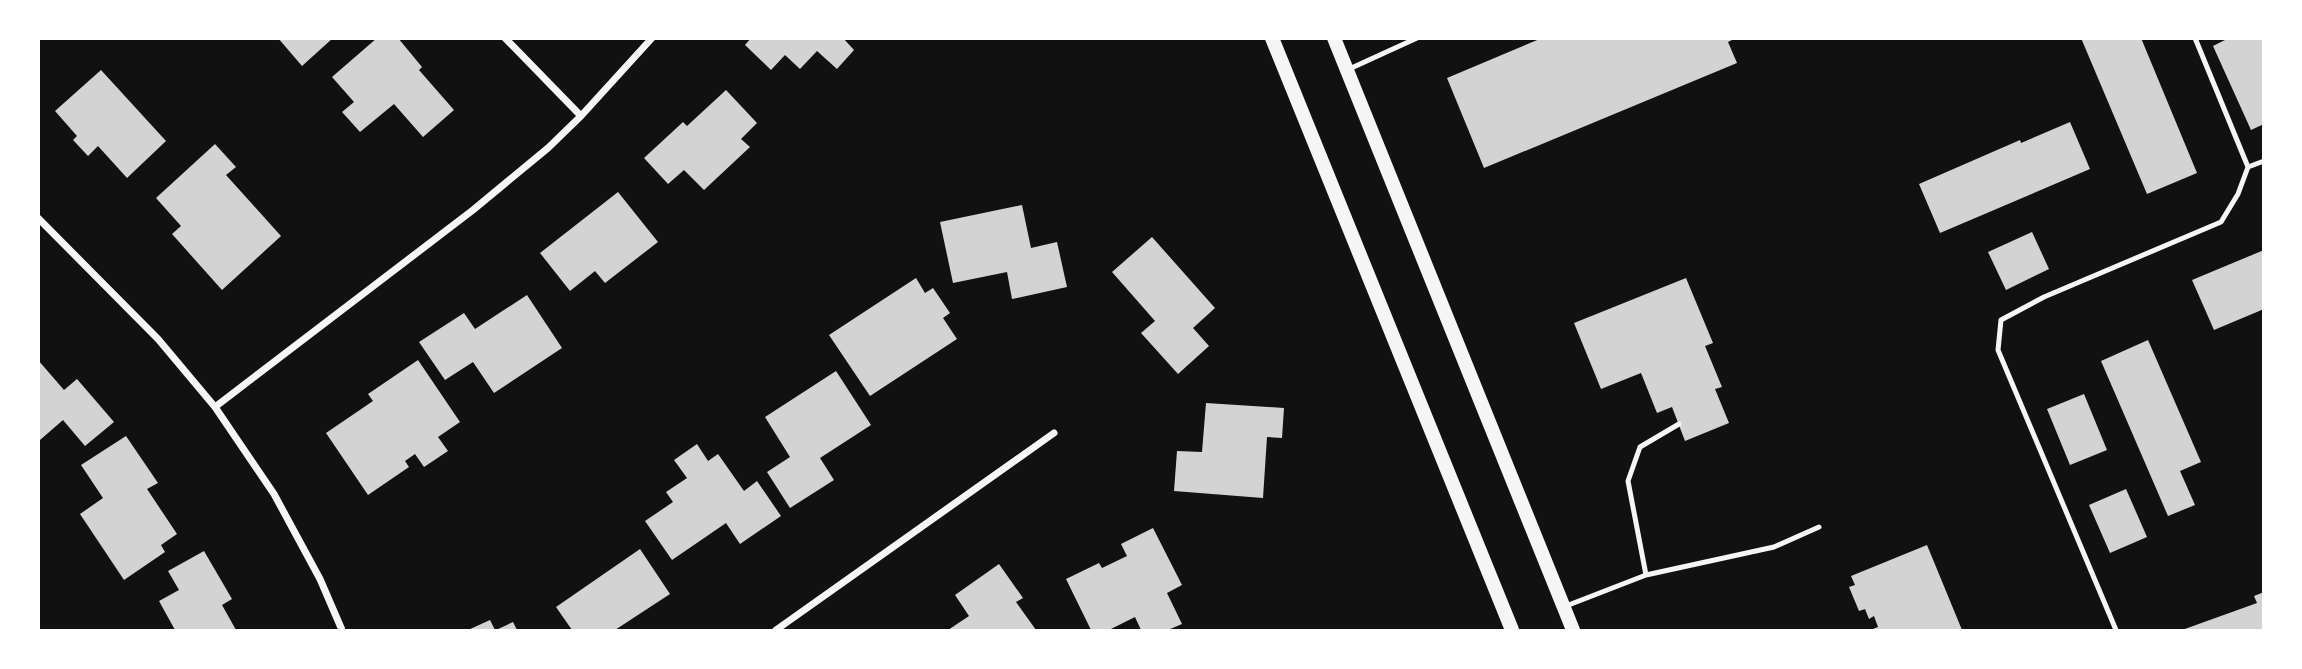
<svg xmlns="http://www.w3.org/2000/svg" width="2302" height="669" font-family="'Exo 2',sans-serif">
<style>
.building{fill:#d3d3d3}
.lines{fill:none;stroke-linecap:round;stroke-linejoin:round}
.service{stroke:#f5f5f5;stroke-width:5}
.minor{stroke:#f5f5f5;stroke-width:7}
.secondary{stroke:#f5f5f5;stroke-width:14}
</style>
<rect width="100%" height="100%" fill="#111"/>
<!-- building -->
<path class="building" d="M278,38H333L302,66Z
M377,38H398L422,67L419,70L454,110L423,137L394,104L360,132L342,112L354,102L332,77Z
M751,38H843L854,50L837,69L817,51L800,69L785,55L771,70L745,45Z
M1542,38H1736L1728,42L1737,63L1484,168L1447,78Z
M2081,38H2141L2197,173L2147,194Z
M2229,38H2264V124L2251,130L2213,46Z
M101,70L166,141L127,178L98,146L88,156L73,140L77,136L55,111Z
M726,90L757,123L741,139L750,147L704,190L684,170L668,184L644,158L683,122L687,126Z
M2070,122L2090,169L1940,233L1919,184L2020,140L2021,143Z
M215,144L236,167L226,175L281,236L222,290L172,234L181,226L156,198Z
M618,192L658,242L605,283L595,271L570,291L540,253Z
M1022,205L1031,248L1057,242L1067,287L1012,299L1007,272L953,283L940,222Z
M2032,232L2049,269L2006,290L1988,252Z
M1152,237L1215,308L1193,328L1209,346L1178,374L1141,333L1155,321L1112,272Z
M2264,250V309L2214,330L2192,280Z
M916,278L925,293L933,288L950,313L943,318L957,339L870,396L829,335Z
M1686,278L1713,343L1705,346L1722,387L1715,389L1729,423L1685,441L1672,407L1657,413L1641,373L1601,389L1574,323Z
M527,295L562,348L494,393L473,362L445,380L419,342L464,313L475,329Z
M2148,340L2201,462L2180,471L2195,505L2168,516L2101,361Z
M38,360L64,390L77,379L114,422L85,446L63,420L40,440L38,438Z
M418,360L460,422L438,437L448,451L424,467L415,454L405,461L409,467L368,495L326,433L373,401L368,394Z
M836,371L871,425L820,458L834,480L790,508L767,472L790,457L765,417Z
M2084,394L2107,450L2070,465L2047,409Z
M1206,403L1284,408L1282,438L1267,437L1263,498L1174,491L1177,451L1202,452Z
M126,436L158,483L147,489L177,534L161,545L165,552L124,580L80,514L103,498L81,465Z
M697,444L708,461L718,454L744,491L757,481L781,516L740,544L726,523L672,560L645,521L673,502L666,492L687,478L674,460Z
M2126,489L2147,537L2110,553L2089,505Z
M1153,528L1182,585L1167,593L1182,624L1168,630H1141L1135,617L1109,630H1091L1066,579L1099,563L1102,568L1127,556L1121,544Z
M1927,545L1962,630H1870L1878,627L1874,616L1869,619L1865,609L1859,611L1849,587L1855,585L1851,576Z
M640,549L670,594L615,630H572L556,607Z
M204,551L232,599L222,605L236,630H175L159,601L179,590L168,571Z
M999,564L1023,598L1016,602L1036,630H948L969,616L955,595Z
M2264,592V630H2182L2257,603L2254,596Z
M490,620L495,630H468Z
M513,622L517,630H496Z"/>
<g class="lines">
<!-- service -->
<path class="service" d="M1347,70L1417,38
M2248,167L2264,161
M1646,575L1628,481L1640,447L1679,424
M1566,606L1646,575L1774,547L1819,527
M2116,630L1998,350L2001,320L2044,297L2221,222L2238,194L2248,167L2195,38"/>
<!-- minor -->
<path class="minor" d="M505,38L581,116
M38,218L158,339L215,407L274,494L320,579L342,630
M215,407L473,210L548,148L581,116L652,38
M776,630L1054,433"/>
<!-- secondary -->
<path class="secondary" d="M1272,38L1512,630
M1334,38L1573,630"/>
</g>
<!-- border -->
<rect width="2302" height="669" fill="none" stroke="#ffffff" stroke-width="80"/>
</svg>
